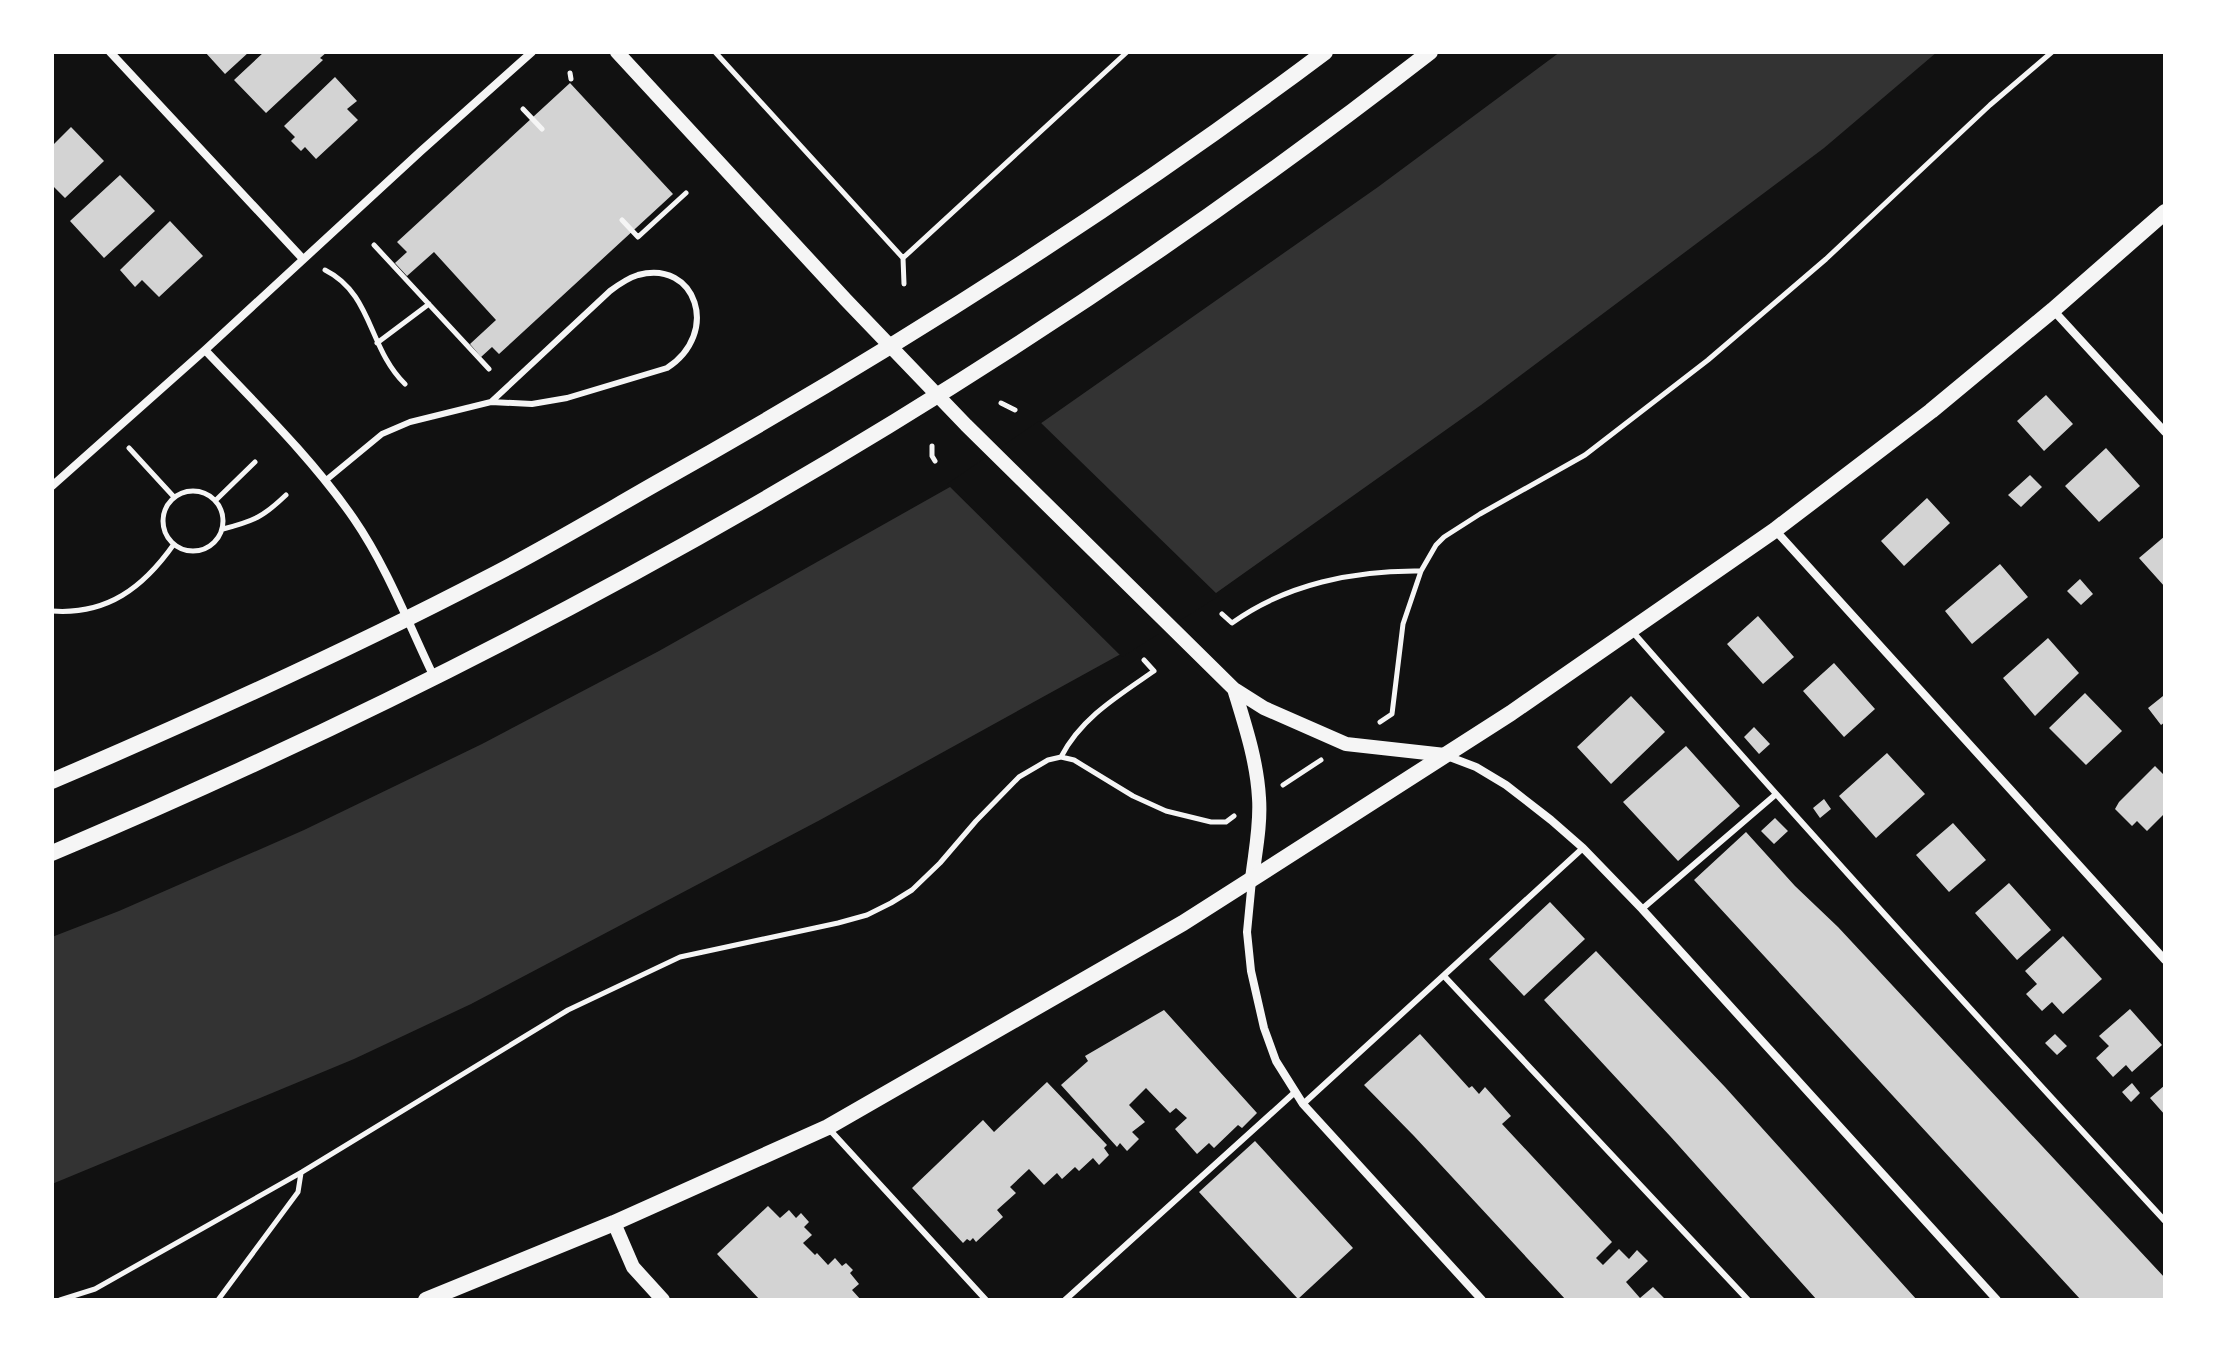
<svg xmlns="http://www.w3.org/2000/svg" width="2217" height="1352" font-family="'Work Sans',sans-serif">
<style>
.water{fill:#333}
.pier{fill:#111}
.building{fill:#d3d3d3}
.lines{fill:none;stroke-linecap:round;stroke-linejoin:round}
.path{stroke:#f5f5f5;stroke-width:5}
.service{stroke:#f5f5f5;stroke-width:6}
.minor{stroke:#f5f5f5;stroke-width:8}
.tertiary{stroke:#f5f5f5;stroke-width:14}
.secondary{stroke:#f5f5f5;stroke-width:16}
</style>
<rect width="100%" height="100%" fill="#111"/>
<!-- water -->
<path class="water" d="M1560,52H1937L1824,148L1481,405L1216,593L1119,655L820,820L471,1004L354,1059L52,1184V937L119,911L304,830L482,744L659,651L950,487L1378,187Z"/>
<!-- pier -->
<path class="pier" d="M1039,421L1219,596L1122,657L947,484Z"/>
<!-- building -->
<path class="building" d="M205,52H249L225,74Z
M264,52H327L320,58L323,60L266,113L234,80Z
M335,77L357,101L347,109L358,120L316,159L305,147L301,151L291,141L295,137L284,126Z
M570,83L673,194L499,354L492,347L481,357L470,344L496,320L434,252L407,276L395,263L407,252L397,242Z
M71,127L104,161L65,198L52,185V146Z
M120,175L155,211L104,258L70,221Z
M170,221L203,256L159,297L142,280L135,287L120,270Z
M2046,395L2073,424L2044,451L2017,421Z
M2106,448L2140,486L2099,522L2065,486Z
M2030,475L2042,487L2021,507L2008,495Z
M1927,498L1950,523L1904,566L1881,541Z
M2165,536V587L2139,558Z
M2000,564L2028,597L1972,644L1945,611Z
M2080,579L2093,594L2081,605L2067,591Z
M1758,616L1794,657L1763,684L1727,644Z
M2048,638L2079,673L2035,716L2003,678Z
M1834,663L1875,709L1844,737L1803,691Z
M2085,693L2122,731L2086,765L2049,728Z
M1631,696L1665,732L1611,784L1577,747Z
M2163,696L2165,722L2161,725L2148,708Z
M1754,727L1770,744L1759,754L1744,737Z
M1686,746L1740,806L1678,861L1623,802Z
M1887,753L1925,794L1876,838L1839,796Z
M2155,766L2165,776V813L2147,831L2137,821L2132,826L2115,809L2119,802Z
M1824,799L1831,809L1820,818L1813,808Z
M1775,818L1788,831L1774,844L1761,831Z
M1953,823L1986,860L1949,892L1916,855Z
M1746,832L1795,886L1838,927L2165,1278V1300H2081L1694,880Z
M2009,883L2051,930L2017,960L1975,913Z
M1550,902L1585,939L1524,996L1489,959Z
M2063,936L2102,979L2063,1014L2052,1002L2042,1011L2026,994L2037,984L2025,971Z
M1596,951L1725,1087L1917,1300H1817L1670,1136L1544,1000Z
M2130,1009L2162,1045L2132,1072L2126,1065L2113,1077L2096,1058L2109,1046L2099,1036Z
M1164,1010L1257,1113L1242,1128L1238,1125L1214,1148L1209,1143L1197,1154L1175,1129L1187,1118L1176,1108L1170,1113L1146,1088L1129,1105L1145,1122L1132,1132L1139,1139L1127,1151L1120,1143L1117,1147L1061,1085L1088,1061L1085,1056Z
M1420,1034L1469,1088L1472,1086L1479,1094L1485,1087L1511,1116L1502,1124L1612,1242L1596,1258L1603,1265L1619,1249L1629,1259L1637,1250L1648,1261L1626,1282L1640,1298L1653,1287L1666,1300H1566L1414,1136L1364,1085Z
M2055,1034L2067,1046L2057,1055L2045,1043Z
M1047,1082L1107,1145L1104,1148L1109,1155L1099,1165L1093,1158L1079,1171L1075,1167L1062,1179L1057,1173L1044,1185L1029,1169L1010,1187L1016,1193L997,1210L1003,1217L976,1242L973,1238L970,1241L967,1239L963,1243L912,1188L983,1120L994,1132Z
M2132,1083L2140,1093L2131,1102L2122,1092Z
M2165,1085V1115L2150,1098Z
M1255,1141L1353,1248L1298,1299L1199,1192Z
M768,1206L780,1218L789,1210L796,1218L801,1213L809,1222L804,1227L812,1235L803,1243L815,1255L817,1253L828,1265L835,1258L842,1266L846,1263L853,1270L850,1273L859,1284L852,1290L861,1300H760L717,1254Z"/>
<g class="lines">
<!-- path -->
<path class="path" d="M715,52L903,258
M570,73L571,79
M523,109L542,129
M622,220L638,237L686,193
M374,245L489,369
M325,270C373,294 368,348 405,384
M904,284L903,258L1127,52
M377,343L429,304
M1001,403L1015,410
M932,446V456L935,461
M129,448L174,497
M163 521a30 30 0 1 1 60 0a30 30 0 1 1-60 0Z
M216,500L255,462
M223,529C254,521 263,517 286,495
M52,611C107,615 143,588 174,544
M1222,614L1232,623C1286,584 1355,570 1421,571
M1380,722L1392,714L1403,624L1421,571L1436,545L1444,537L1480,514L1585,455L1708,360L1826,259L1990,105L2052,52
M1061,757C1081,718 1118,696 1154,671L1144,660
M1283,785L1321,760
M60,1300L95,1289L212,1223L302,1172L568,1010L680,957L838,923L867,915L891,903L912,890L940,863L976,821L1019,777L1048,760L1061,757L1074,760L1133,796L1166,811L1211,822H1226L1234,816
M218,1300L298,1192L301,1173"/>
<!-- service -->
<path class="service" d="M325,481L382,434L410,422L491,402L532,404L567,398L667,368C721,333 696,259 638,275C628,278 618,285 610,291L491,402
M1631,630C1806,830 1985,1026 2165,1221
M1642,909L1775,795
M1444,976L1748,1300
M1303,1104L1583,848
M829,1129L986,1300
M1065,1300L1294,1093"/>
<!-- minor -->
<path class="minor" d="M110,52L303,259
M2053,310L2165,432
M205,350C256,404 312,458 354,519C387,567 409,625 434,677
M52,486L205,350L421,151L532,52
M1775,530L2165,960
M1447,756L1476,767L1506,785L1551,820L1583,848L1642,909L1997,1300
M1252,880L1247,932L1251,971L1264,1028L1276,1061L1303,1104L1482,1300"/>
<!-- tertiary -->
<path class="tertiary" d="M617,52L846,300L966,425L1234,689L1264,708L1346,744L1445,755
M1234,689C1245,725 1257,761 1259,798C1261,825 1255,853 1252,879
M614,1223L633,1267L663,1300"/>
<!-- secondary -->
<path class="secondary" d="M52,781C199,718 345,652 487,578C544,549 599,516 655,484C887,354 1112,212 1325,52
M52,853C543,646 1009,379 1430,52
M426,1300L614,1223L828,1127L1183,923L1252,879L1511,713L1775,530L1931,411L2053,310L2165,212"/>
</g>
<!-- border -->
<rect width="2217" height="1352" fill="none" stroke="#ffffff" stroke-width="108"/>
</svg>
